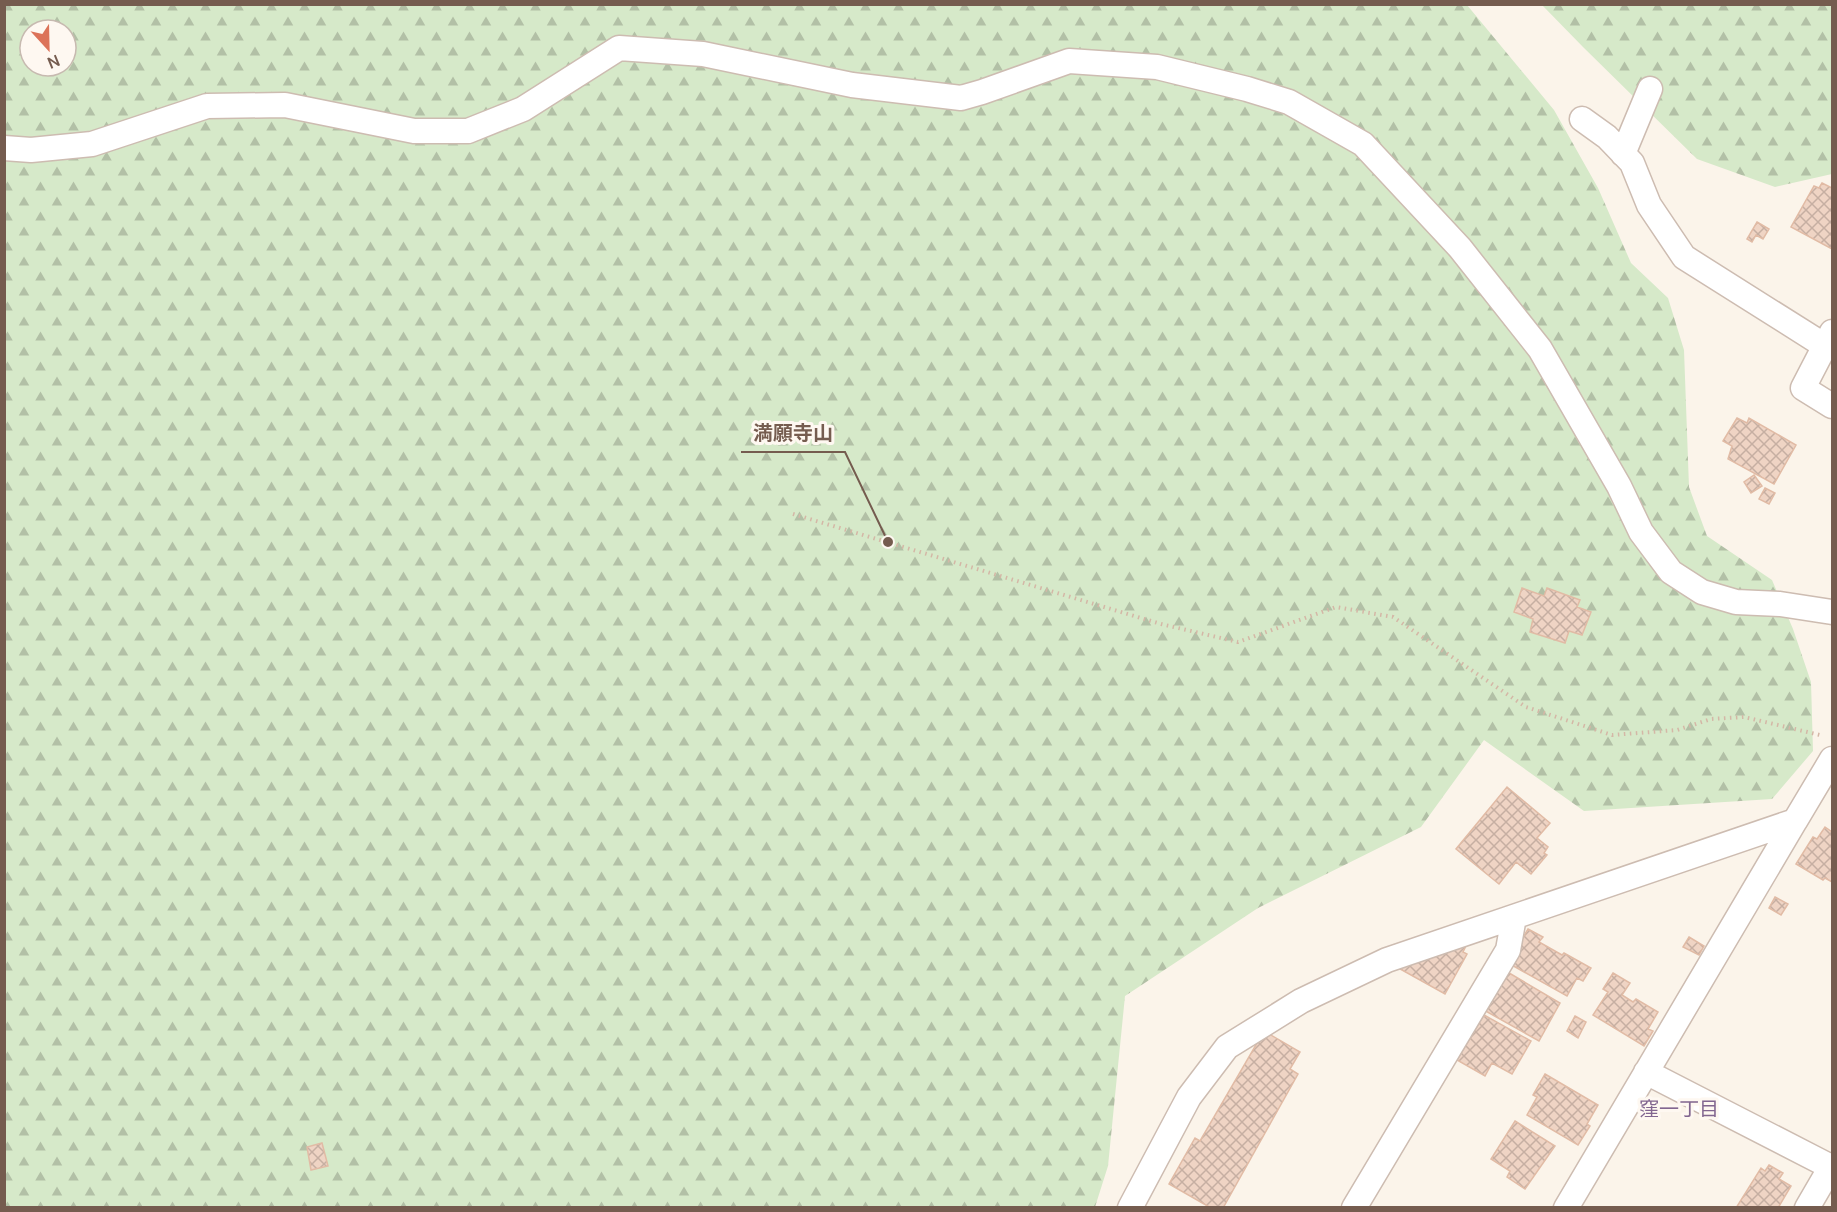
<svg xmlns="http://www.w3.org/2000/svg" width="1837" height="1212" font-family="Manrope,'Noto Sans JP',sans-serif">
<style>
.forest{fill:url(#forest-firs);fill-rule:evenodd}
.building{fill:url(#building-cross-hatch);stroke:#e1bba5;stroke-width:1.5}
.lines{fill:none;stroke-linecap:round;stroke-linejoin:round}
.street-casing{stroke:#cdbcb1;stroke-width:27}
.path{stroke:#d4b7a6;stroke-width:4;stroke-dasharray:1.5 4.5;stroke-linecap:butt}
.street{stroke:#fff;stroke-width:24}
.labels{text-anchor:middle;stroke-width:6;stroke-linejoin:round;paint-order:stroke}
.neighbourhood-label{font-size:20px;fill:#826690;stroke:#fef8f1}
.leader{fill:none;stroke:#755c4f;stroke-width:2}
.callout-dot{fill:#755c4f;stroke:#fef8f1;stroke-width:2}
.callout-label{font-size:20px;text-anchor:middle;font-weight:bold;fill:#755c4f;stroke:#fef8f1;stroke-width:6;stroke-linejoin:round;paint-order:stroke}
</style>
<defs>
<pattern id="forest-firs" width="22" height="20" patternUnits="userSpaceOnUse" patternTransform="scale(1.5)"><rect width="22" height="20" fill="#d6e9c9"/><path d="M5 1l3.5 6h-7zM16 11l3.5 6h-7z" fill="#b2c0a6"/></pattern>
<pattern id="building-cross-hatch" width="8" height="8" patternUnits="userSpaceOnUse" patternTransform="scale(1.5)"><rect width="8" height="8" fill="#efd4c4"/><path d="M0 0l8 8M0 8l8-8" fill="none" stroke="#c6afa2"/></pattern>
</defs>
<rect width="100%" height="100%" fill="#fbf4ea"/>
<!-- forest -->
<path class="forest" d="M5,5H1467L1554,110L1598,188L1631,263L1668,298L1684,350L1689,487L1707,536L1772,580L1793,629L1811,682L1813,751L1772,799L1584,811L1484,740L1421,827L1258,908L1125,996L1108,1166L1095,1207L5,1208ZM30,30H66V66H30Z
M1542,5H1832V174L1775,187L1697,159L1583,47Z"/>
<!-- building -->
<path class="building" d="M1822,183L1832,188V249L1791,227L1814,186L1819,188Z
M1757,222L1769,229L1763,239L1756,235L1752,242L1747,239Z
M1737,418L1747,423L1749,418L1796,445L1774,484L1728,459L1732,446L1723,441Z
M1754,475L1762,486L1751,493L1744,482Z
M1765,488L1775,493L1769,504L1759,499Z
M1522,588L1544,596L1547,588L1580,600L1577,607L1591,612L1582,635L1569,631L1565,643L1530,632L1533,619L1514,612Z
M1507,787L1550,823L1537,838L1548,847L1544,853L1547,855L1531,874L1516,862L1499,884L1456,849Z
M1825,827L1832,832V882L1825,878L1823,880L1796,864L1813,837L1817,839Z
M1775,897L1788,904L1781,915L1769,908Z
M1528,929L1543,937L1539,942L1562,955L1564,953L1591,968L1583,981L1577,978L1567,996L1508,963Z
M1689,937L1704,946L1699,955L1683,947Z
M1469,940L1463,952L1467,954L1445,994L1384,960Z
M1504,970L1560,1003L1539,1041L1482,1009Z
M1613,973L1630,983L1622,995L1633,1002L1636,999L1658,1012L1648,1029L1653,1031L1644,1046L1593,1015L1608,992L1603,989Z
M1484,1015L1531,1041L1512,1074L1492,1063L1485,1076L1457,1060Z
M1575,1016L1586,1022L1578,1038L1567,1031Z
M1264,1031L1300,1052L1290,1069L1298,1074L1223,1208H1211L1169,1184L1195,1138L1200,1141Z
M1545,1074L1598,1105L1587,1124L1590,1126L1578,1145L1527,1115L1537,1097L1533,1095Z
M1515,1121L1555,1146L1525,1189L1507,1177L1510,1171L1491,1159Z
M322,1143L328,1166L311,1170L307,1147Z
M1769,1165L1783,1173L1779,1179L1791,1186L1778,1208H1736L1761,1168L1765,1171Z"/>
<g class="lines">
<defs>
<path id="street" d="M1582,119L1607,137L1632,163L1649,205L1684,257L1825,346
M4,148L31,150L92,144L207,106L285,105L414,131H468L523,109L619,48L703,54L852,85L961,98L982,92L1069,61L1157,67L1247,89L1289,102L1363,144L1460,248L1540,349L1619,486L1641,532L1671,572L1702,592L1736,602L1780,604L1832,612
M1623,154L1650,89
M1832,332L1803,388L1832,406
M1646,1072L1831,1167
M1130,1208L1189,1097L1227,1047L1301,1001L1387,960L1795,821L1832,759
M1354,1208L1508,950L1514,917
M1566,1208L1795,821
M1807,1208L1832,1165"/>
</defs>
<!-- street casing -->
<use href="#street" class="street-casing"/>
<!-- path -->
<path class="path" d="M793,514L1161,624L1238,642L1336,607L1393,617L1526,707L1612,735L1677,730L1711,719L1744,717L1820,735"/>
<!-- street -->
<use href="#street" class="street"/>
</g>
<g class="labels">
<!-- neighbourhood labels -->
<g class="neighbourhood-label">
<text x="1679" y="1116">窪一丁目</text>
</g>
</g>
<!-- callouts -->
<path class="leader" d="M888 542L845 452H741"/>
<circle class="callout-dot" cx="888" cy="542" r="6"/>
<g class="callout-label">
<text x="793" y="440">満願寺山</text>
</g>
<!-- border -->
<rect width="1837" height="1212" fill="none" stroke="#755c4f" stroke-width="12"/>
<!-- north arrow -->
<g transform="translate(48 48) rotate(158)"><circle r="28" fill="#fef8f1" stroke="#c7bab0" stroke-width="1.5"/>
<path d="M0-4.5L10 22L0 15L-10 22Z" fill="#dc7359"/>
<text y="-9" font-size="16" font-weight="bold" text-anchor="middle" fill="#755c4f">N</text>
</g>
</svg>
